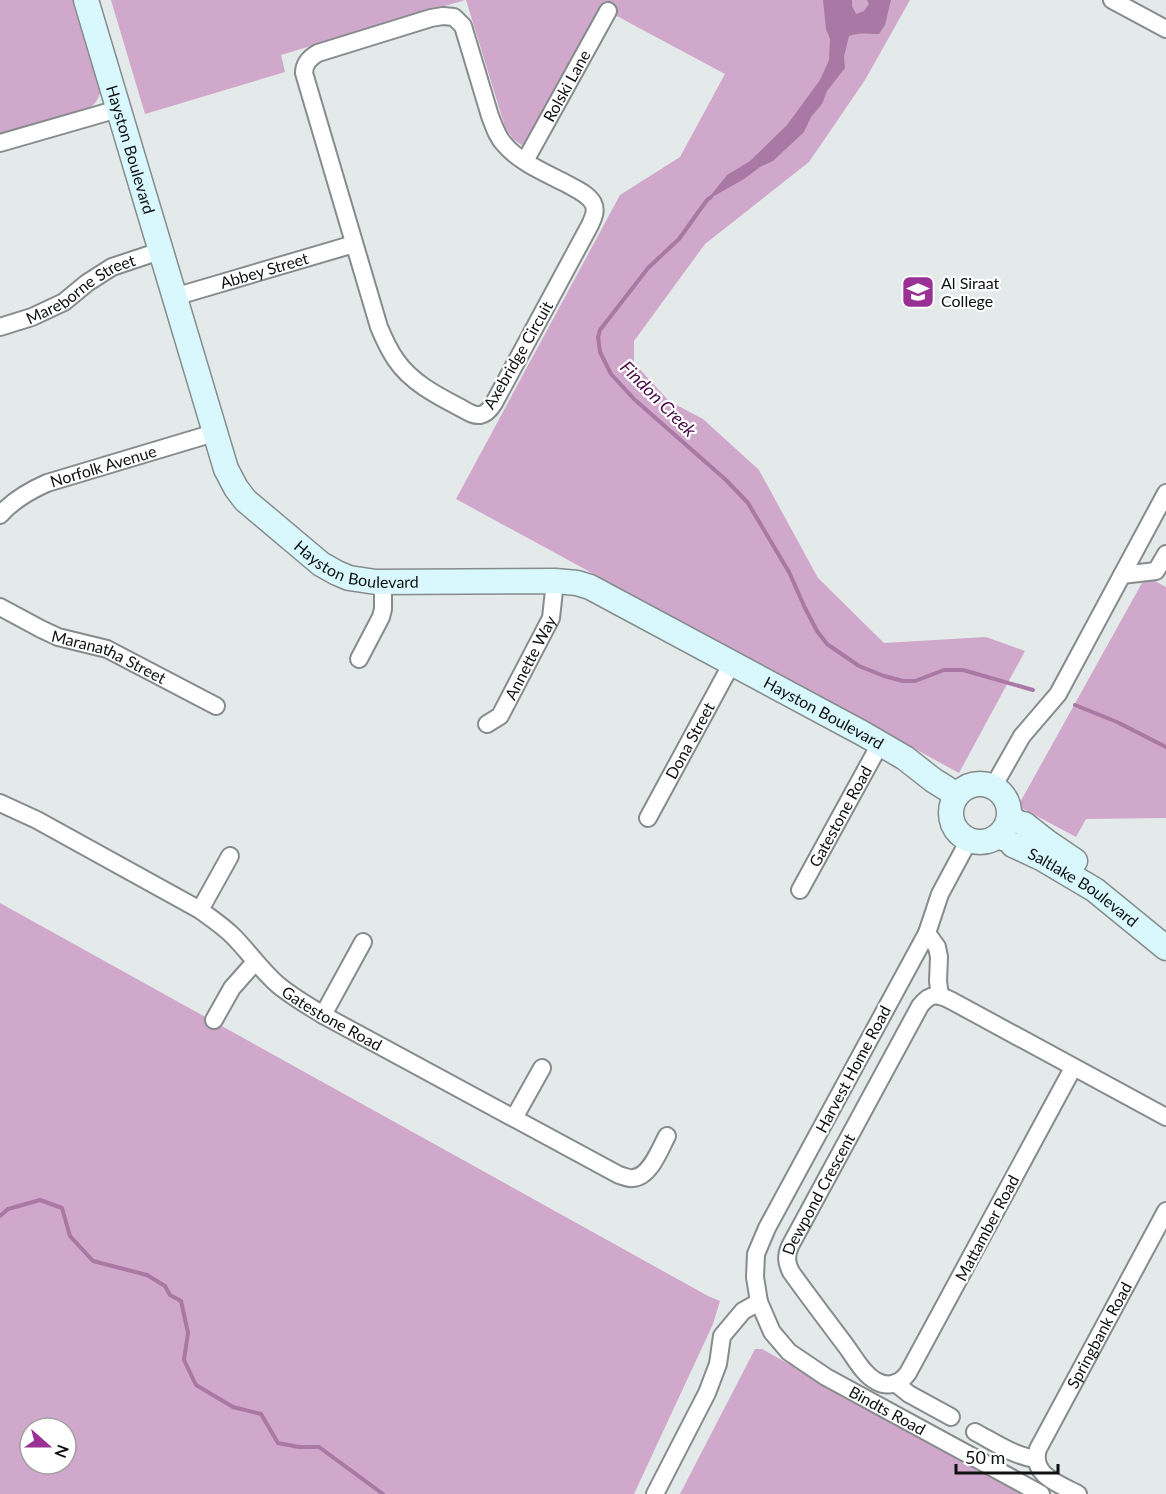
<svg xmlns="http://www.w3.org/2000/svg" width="1166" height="1494" font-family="Lato,sans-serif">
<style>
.green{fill:#d0a8cb;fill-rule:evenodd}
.water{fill:#aa78a5}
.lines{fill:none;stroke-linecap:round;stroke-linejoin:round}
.stream{stroke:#aa78a5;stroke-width:4}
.street-casing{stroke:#868b8c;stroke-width:20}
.secondary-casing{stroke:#868b8c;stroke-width:27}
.street{stroke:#fff;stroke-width:16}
.secondary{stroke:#d9f8fd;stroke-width:24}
.labels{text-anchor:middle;stroke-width:4.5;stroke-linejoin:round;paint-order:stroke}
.street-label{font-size:16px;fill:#0f1111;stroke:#fff}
.poi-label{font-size:16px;fill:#0f1111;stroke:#fff;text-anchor:start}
.water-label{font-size:18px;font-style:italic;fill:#4b0d49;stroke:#fff}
</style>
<rect width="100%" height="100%" fill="#e4e9ea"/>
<!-- green -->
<path class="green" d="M0,0H76L101,89C99,99 95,105 86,110L0,135Z
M111,0H465L281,55L285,72L145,114Z
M466,0H910L865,80L809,162L705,244L634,341V363L669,401L703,419L759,470L818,578L884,643L986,637L1025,651L959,773L456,499L620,195L680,157L725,74L600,7L524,147L513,139L505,127Z
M1153,580L1166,587V818L1086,819L1076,837L1018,806L1142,583Z
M0,903L708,1296L720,1301L713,1324L634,1494H0ZM30,1428H66V1464H30Z
M755,1349H762L1021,1494H680Z"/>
<!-- water -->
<path class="water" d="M823,0H852V6L856,14L864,11L869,4L867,0H891L885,25L879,34C867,34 861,32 849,36L844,57L845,68L827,91L822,104L811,117L804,132L773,161L760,167L744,179L707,200L727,175L750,161L787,125L820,80L829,60L830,39L826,29Z"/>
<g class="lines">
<!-- stream -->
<path class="stream" d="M711,197L707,200L679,239L648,268L600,330L598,337L600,352L611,374L634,399L726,480L748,503L789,572L805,608L817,631L827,644L859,666L884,676L903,681H915L944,670H963L1033,690
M1075,705L1117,722L1166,747
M0,1216L8,1209L40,1200L62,1208L70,1236L93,1261L147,1275L165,1286L170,1295L181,1301L188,1333L184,1360L196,1385L233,1407L261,1414L278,1443L299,1447H319L383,1494"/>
<defs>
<g id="street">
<path d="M1112,0L1166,29"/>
<path d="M443,16L454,17L463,26L490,116C494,126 497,137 505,145C519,162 548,174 567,184C576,189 588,194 593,203C597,211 593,218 590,225L494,403C491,408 487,414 480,415C473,416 465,410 459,407C436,395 411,382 396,360C389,350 384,339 379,327L304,73C304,64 309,58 318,53L431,18Z"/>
<path d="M0,143L118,109"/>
<path id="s1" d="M525,161L608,11"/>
<path id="s2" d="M174,297L354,244"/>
<path id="s3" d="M0,327L32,317L64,302L87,283L112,267L160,251"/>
<path id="s4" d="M0,515C13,500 29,491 47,483L214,433"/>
<path d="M1122,575L1156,571L1166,554"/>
<path id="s5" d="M0,607L41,629L58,637L107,649L216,706"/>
<path d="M359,659L381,617L383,609V582"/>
<path id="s6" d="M487,724L500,716L551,618L555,581"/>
<path d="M993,787L1022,736L1058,694L1166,493"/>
<path id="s7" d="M0,803L37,820L200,910C211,918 223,926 233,936C248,951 260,969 277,984C291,996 307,1005 323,1015L619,1175C624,1176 628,1179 633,1178C650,1177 660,1149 667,1136"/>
<path d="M1009,810L1024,824"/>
<path id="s8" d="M648,818L732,663"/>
<path d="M993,839L1013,845"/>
<path id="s9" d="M969,840L940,894L927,933L767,1228L756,1254L755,1277L759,1302L772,1332L789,1352L826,1377L1041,1494"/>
<path id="s10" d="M800,890L880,744"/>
<path d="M200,910L230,856"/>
<path d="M927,933L937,947L939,957L938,981L940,996"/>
<path d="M323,1015L363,942"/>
<path d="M214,1020L232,988L255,962"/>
<path id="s11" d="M1073,1068L908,1373C900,1384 888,1388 876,1381C863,1374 855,1358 846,1346C828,1322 809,1297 791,1272C786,1262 786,1256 790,1246L920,1006C931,992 938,994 952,1001L1166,1117"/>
<path d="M514,1118L542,1068"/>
<path d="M895,1383L909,1394L951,1417"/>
<path d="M975,1432C994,1442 1014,1456 1036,1459"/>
<path d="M655,1494L707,1393L718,1364L722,1336L743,1311L759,1302"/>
<path id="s12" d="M1078,1494C1059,1484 1030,1475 1038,1449L1166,1211"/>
</g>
<g id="secondary">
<path id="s13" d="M86,0L226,469L236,488L245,500L321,564L337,573L349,578L376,582L555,581L577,583L590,587L862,733L905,758L933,780L957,795"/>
<circle cx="980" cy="813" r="29"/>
<path d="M1024,824L1047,842L1075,861"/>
<path id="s14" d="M1013,845L1041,858L1095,890L1166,948"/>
</g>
</defs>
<!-- street casing -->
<use href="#street" class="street-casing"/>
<!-- secondary casing -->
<use href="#secondary" class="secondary-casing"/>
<!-- street -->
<use href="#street" class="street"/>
<!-- secondary -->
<use href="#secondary" class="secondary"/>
</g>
<!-- icons -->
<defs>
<symbol id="school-square" viewBox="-11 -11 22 22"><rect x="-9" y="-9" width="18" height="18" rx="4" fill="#993194" stroke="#fff"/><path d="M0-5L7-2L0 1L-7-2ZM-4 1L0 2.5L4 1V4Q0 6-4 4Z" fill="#fff"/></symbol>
</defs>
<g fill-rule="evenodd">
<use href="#school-square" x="899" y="273" width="38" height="38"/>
</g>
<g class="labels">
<!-- street labels -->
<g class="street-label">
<text dy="6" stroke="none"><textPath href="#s1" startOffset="86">Rolski Lane</textPath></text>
<text dy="6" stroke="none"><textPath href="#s13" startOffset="156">Hayston Boulevard</textPath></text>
<text dy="6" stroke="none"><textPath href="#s2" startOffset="94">Abbey Street</textPath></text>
<text dy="6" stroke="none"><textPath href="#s3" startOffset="90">Mareborne Street</textPath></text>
<text transform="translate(518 355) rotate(-60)" y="6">Axebridge Circuit</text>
<text dy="6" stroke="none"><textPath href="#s4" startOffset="116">Norfolk Avenue</textPath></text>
<text dy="6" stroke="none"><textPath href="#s13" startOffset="660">Hayston Boulevard</textPath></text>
<text dy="6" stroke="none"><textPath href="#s5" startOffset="120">Maranatha Street</textPath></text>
<text dy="6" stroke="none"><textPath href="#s6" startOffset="81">Annette Way</textPath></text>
<text dy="6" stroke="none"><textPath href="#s13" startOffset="1164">Hayston Boulevard</textPath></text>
<text dy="6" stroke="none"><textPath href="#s8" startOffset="88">Dona Street</textPath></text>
<text dy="6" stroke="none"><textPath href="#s10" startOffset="84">Gatestone Road</textPath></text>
<text dy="6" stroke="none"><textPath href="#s14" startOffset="82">Saltlake Boulevard</textPath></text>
<text dy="6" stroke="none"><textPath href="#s7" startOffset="399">Gatestone Road</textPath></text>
<text transform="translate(853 1069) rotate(-62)" y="6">Harvest Home Road</text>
<text dy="6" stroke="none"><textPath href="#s11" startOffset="608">Dewpond Crescent</textPath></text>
<text transform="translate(987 1228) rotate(-62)" y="6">Mattamber Road</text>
<text dy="6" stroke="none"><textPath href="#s12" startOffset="196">Springbank Road</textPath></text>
<text dy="6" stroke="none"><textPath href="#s9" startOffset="688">Bindts Road</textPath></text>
</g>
<!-- poi labels -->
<g class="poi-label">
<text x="941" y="289">Al Siraat<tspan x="941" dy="18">College</tspan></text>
</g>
<!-- water labels -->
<g class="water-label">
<text transform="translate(658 399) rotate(45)" y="6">Findon Creek</text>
</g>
</g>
<!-- north arrow -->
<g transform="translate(48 1446) rotate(111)"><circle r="28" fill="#ffffff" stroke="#9fa0a0" stroke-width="1.5"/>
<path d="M0-4.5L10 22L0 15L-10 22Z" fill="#993194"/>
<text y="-9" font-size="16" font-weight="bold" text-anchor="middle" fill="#0f1111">N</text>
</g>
<!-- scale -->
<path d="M956 1464v9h102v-9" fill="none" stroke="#0f1111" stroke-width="3"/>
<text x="965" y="1464" font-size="18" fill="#0f1111" stroke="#ffffff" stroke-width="4.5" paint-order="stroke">50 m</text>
</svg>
